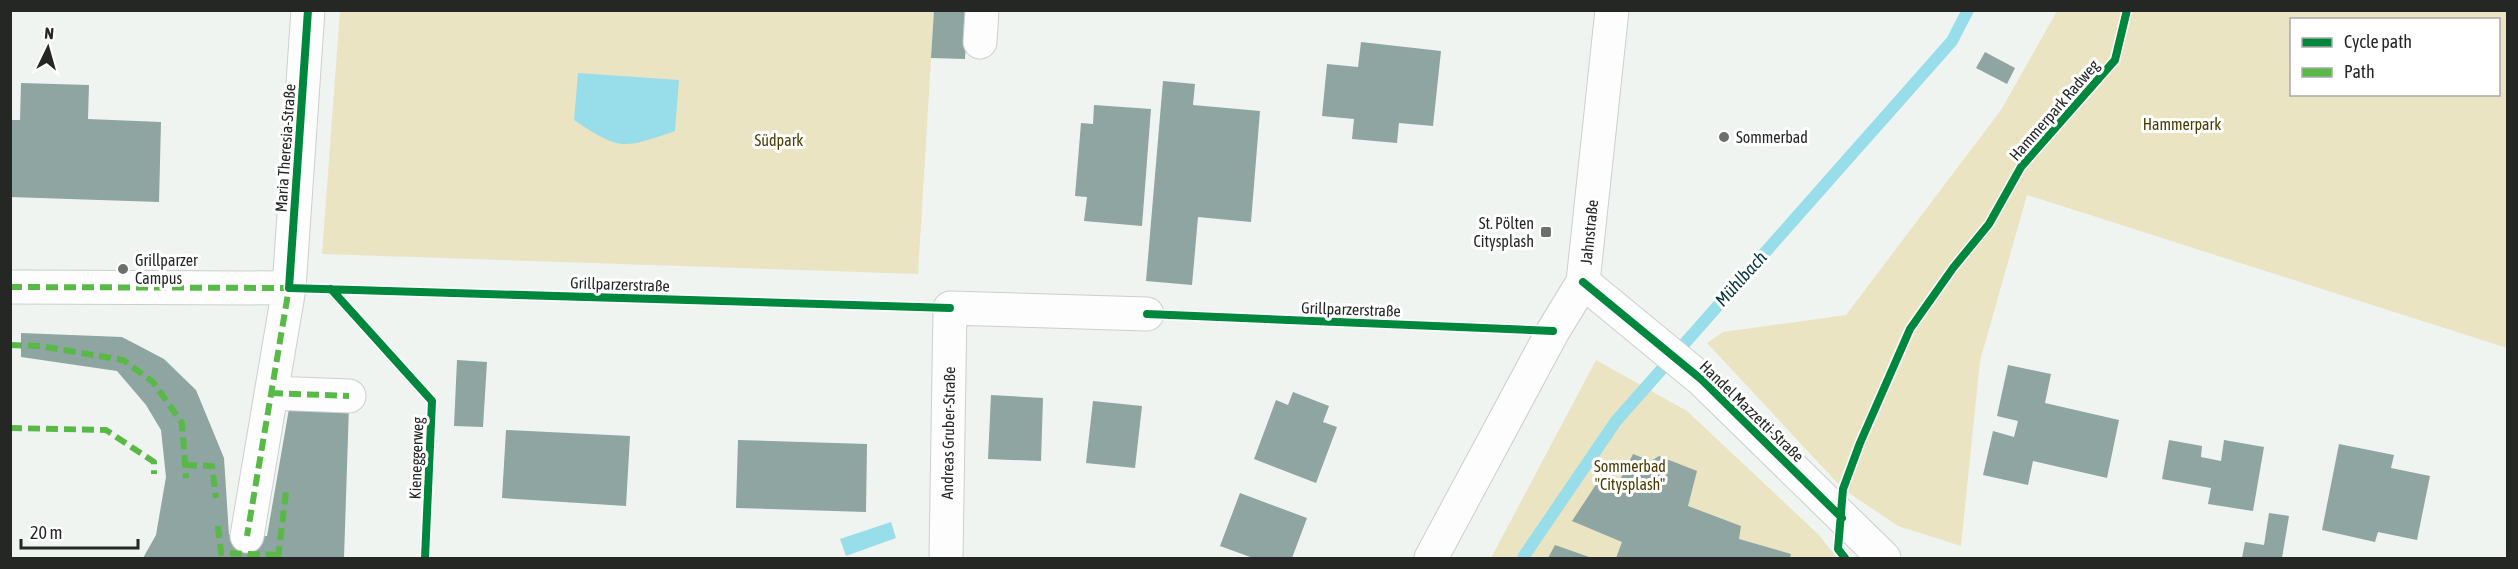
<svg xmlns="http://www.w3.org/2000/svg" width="2518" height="569" font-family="'Asap Condensed',sans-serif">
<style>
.green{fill:#ebe4c3;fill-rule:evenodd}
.water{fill:#97deea}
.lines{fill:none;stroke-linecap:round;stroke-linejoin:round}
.stream{stroke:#97deea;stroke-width:12}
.building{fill:#8ea5a1}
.pedestrian-casing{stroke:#cccfcd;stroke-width:35}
.minor-casing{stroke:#cccfcd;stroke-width:35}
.tertiary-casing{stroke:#cccfcd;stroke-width:35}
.pedestrian{stroke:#fdfdfd;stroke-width:33}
.minor{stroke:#fdfdfd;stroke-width:33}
.tertiary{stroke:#fdfdfd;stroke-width:33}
.quiet{stroke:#58b947;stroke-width:6;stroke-dasharray:12 6;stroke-linecap:butt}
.cycleway-casing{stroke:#fff;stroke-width:11}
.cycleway{stroke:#00873e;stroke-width:8}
.poi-dot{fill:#6c6f6c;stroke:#fff;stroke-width:2}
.labels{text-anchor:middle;stroke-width:6;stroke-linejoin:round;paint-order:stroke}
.street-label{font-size:16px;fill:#252725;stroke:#fff}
.park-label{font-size:16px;fill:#4c3c00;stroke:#fff}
.poi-label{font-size:16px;fill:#252725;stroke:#fff;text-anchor:start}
.water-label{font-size:18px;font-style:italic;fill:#03363d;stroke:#fff}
</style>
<rect width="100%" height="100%" fill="#eff4f1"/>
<!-- green -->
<path class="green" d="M340,11H934L918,274L322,254Z
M2057,11H2507V348L2027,195L1980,361L1961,546L1898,526L1843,489L1707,343L1723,332L1846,315L2001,110ZM2292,20H2498V94H2292Z
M1596,360L1687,411L1819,535L1837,558H1491Z"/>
<!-- water -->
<path class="water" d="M578,73L679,80L675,131C623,149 620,151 574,120Z
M891,522L896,538L846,556L840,539Z"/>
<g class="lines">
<!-- stream -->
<path class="stream" d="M1524,556L1616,421L1952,41L1968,10"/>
</g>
<!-- building -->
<path class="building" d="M934,10H968L965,59L931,58Z
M1361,42L1441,51L1433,126L1399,123L1397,143L1352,139L1354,119L1322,116L1327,64L1358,67Z
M1985,52L2015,68L2007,84L1976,68Z
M1163,81L1195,84L1193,105L1260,111L1251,222L1198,217L1192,285L1146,281Z
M21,83L89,85L88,119L161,122L159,202L10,197V120H20Z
M1094,105L1151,109L1142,226L1084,221L1087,197L1075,196L1081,123L1093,124Z
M21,333L122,337L164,359L196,390L224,458L229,535L267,536L290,403L349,406L344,558H143L156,535L166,477L161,430L146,405L117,371L21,357Z
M457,360L487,362L483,427L454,426Z
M2008,365L2051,374L2045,403L2119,420L2107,478L2033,461L2028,485L1983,475L1993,431L2014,437L2018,421L1997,416Z
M1293,392L1329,406L1323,422L1337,427L1316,483L1254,459L1276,400L1288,405Z
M991,395L1043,398L1041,461L988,459Z
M1093,401L1142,406L1135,468L1086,463Z
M506,430L630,436L626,506L502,498Z
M738,440L867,444L866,512L736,508Z
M2169,440L2202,446L2201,457L2221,461L2224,440L2264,447L2253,511L2208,504L2211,488L2162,479Z
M2339,444L2394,455L2391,468L2430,476L2417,540L2378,532L2375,542L2322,530Z
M1633,454L1651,461L1659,456L1697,471L1688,506L1741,526L1739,539L1791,554L1790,558H1616L1622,542L1572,521L1597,483L1615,490Z
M1240,493L1307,518L1292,558H1253L1220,546Z
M2269,513L2289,516L2282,558H2242L2245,542L2264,545Z
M1555,545L1592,558H1548Z"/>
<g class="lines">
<defs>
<path id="pedestrian" d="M10,287L289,288L247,536
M271,393L349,396"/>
<path id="minor" d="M980,42L982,10
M289,288L308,10
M946,558L950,308L1147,314"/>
<path id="tertiary" d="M1583,282L1702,380L1884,558
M1431,558L1553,331L1583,282L1612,10"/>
</defs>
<!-- pedestrian casing -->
<use href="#pedestrian" class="pedestrian-casing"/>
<!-- minor casing -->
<use href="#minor" class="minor-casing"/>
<!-- tertiary casing -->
<use href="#tertiary" class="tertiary-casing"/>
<!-- pedestrian -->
<use href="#pedestrian" class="pedestrian"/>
<!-- minor -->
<use href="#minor" class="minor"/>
<!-- tertiary -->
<use href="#tertiary" class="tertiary"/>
<!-- quiet -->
<path class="quiet" d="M10,287L289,288L247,536
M10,345L40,346L123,360L153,382L182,423L186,478
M271,393L349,396
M10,428L106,430L154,462V474
M185,465L212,466L216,498
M218,526L221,553L278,555
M278,558L286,492"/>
<defs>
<path id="cycleway" d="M308,10L289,288L950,308
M1583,282L1702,380L1842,518
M331,289L432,401L425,558
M1147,314L1553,331
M1845,558L1838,549L1843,489L1860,443L1910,329L1953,268L1989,224L2021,167L2115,60L2127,10"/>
</defs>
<!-- cycleway casing -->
<use href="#cycleway" class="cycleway-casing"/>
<!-- cycleway -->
<use href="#cycleway" class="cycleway"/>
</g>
<!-- markers -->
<g class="poi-dot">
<circle cx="1724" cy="137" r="6"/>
<rect x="1540" y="226" width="12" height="12" rx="3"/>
<circle cx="123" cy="269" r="6"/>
</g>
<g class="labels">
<!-- street labels -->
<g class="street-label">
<text transform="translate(2054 110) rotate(-49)" y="6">Hammerpark Radweg</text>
<text transform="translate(285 148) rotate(-86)" y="6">Maria Theresia-Straße</text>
<text transform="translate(1589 232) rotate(-84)" y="6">Jahnstraße</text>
<text transform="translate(620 284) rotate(2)" y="6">Grillparzerstraße</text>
<text transform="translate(1351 309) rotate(2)" y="6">Grillparzerstraße</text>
<text transform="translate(1752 411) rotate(44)" y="6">Handel Mazzetti-Straße</text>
<text transform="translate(948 433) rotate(-89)" y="6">Andreas Gruber-Straße</text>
<text transform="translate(416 458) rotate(-88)" y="6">Kieneggerweg</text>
</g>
<!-- park labels -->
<g class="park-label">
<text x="2182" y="130">Hammerpark</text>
<text x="779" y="146">Südpark</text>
<text x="1630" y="472">Sommerbad<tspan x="1630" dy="18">"Citysplash"</tspan></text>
</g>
<!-- poi labels -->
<g class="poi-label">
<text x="1736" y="143">Sommerbad</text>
<text x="1534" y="229" text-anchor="end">St. Pölten<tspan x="1534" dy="18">Citysplash</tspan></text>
<text x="135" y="266">Grillparzer<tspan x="135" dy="18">Campus</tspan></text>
</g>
<!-- water labels -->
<g class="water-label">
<text transform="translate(1741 279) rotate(-48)" y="6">Mühlbach</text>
</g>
</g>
<!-- border -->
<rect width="2518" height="569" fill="none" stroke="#252725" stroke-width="24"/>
<!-- legend -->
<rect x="2290" y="18" width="210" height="78" fill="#ffffff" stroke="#a8a9a8" stroke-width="1.5"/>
<rect x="2302" y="38" width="30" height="9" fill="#00873e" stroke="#a8a9a8" stroke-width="1.5"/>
<text x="2344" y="48" font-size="18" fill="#252725">Cycle path</text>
<rect x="2302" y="68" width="30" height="9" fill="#58b947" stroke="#a8a9a8" stroke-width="1.5"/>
<text x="2344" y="78" font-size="18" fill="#252725">Path</text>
<!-- north arrow -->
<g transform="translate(48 48) rotate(5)" stroke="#ffffff" stroke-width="4.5" paint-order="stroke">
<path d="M0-4.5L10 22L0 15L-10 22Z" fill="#252725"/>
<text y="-9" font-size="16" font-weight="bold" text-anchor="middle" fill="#252725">N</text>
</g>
<!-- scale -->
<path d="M21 539v9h117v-9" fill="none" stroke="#252725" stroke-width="3"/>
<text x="30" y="539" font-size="18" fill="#252725" stroke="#ffffff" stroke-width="4.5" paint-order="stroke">20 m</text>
</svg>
